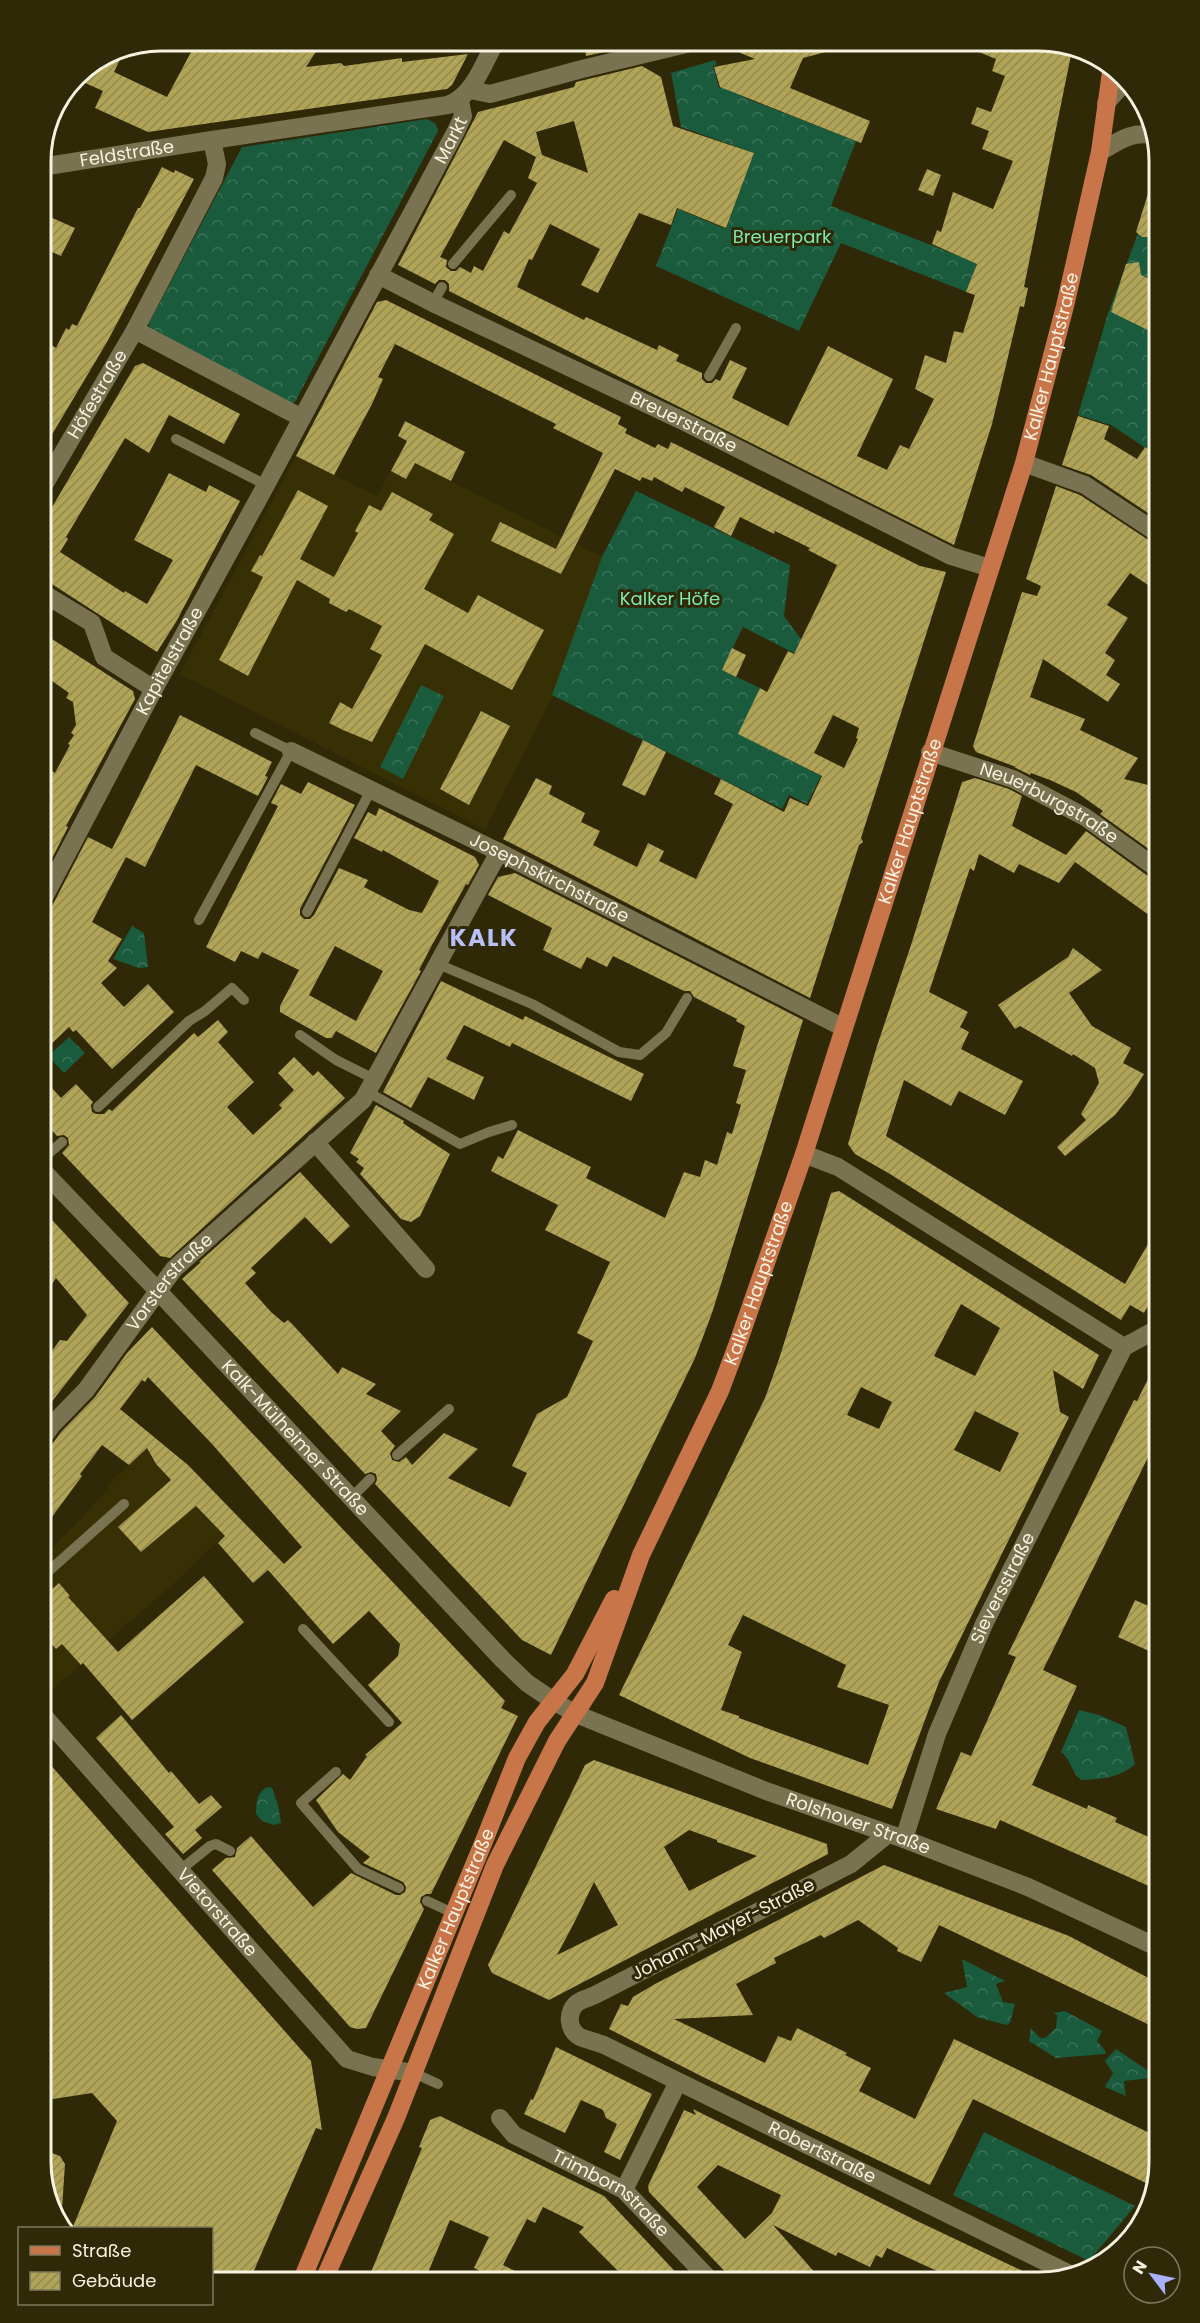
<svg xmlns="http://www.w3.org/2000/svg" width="1200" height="2323" font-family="Poppins,sans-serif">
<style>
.built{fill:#373004}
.forest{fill:url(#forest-crowns)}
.building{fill:url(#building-hatch);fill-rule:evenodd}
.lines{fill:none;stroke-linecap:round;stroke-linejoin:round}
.lane{stroke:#797351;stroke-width:10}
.street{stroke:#797351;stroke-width:18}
.secondary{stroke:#797351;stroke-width:18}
.primary{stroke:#c9754a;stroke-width:18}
.labels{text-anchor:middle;stroke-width:6;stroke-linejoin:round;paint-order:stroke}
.street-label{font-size:18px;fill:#f5f2df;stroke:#2f2907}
.park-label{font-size:18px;fill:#7deab2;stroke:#2f2907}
.district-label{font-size:24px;font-weight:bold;letter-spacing:1.5px;fill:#b9bff8;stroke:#2f2907}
.rim{fill:none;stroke:#f5f2df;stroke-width:3}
</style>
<defs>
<pattern id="forest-crowns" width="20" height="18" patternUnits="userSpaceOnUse" patternTransform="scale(1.5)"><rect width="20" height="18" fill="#1a5a3d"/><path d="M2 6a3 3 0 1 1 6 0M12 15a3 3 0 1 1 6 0" fill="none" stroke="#3c7259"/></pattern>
<pattern id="building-hatch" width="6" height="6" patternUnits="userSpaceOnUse" patternTransform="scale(1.5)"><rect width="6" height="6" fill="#b1a457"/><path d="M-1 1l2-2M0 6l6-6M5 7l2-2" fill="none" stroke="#928951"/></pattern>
</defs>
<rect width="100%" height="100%" fill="#2f2907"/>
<!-- built -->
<path class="built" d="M399,455L602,557L558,685L485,830L180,674L296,456L377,496Z
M146,1448L155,1464L224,1536L171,1586L45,1696L41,1691V1560L109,1489L106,1486Z"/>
<!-- forest -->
<path class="forest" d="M715,60L717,65L713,66L719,88L723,87L748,99L856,141L831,206L977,263L967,292L841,243L799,331L656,266L678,209L726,229L754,153L681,127L671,73Z
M427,119L436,124L438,131L295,402L290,404L149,330V323L242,147Z
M1143,220L1159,227V457L1111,425L1078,415L1108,313Z
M636,491L790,565L784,616L801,639L794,653L743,627L722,670L760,688L739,734L821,776L807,804L789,795L782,809L552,695L602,557Z
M421,685L444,696L403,779L380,767Z
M132,926L144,933L148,967L139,968L113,959Z
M69,1037L85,1053L64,1073L48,1056Z
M1079,1710L1099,1715L1126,1727L1135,1764C1120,1778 1101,1779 1081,1780C1071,1772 1072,1761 1061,1752Z
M267,1787L272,1788L278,1805L281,1823L274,1825L262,1821L256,1814C256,1803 257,1792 267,1787Z
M962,1959L1005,1981L996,1984L1003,2002L1015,2004L1010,2023L1006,2025L977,2017L944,1993L967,1987Z
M1065,2011L1102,2031L1097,2041L1106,2052L1105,2054L1056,2058L1029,2041L1031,2028L1040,2038H1045L1056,2028L1057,2015L1053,2013Z
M1116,2049L1153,2074L1151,2078L1124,2081L1126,2096L1105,2087L1113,2073L1105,2061Z
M984,2132L1135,2206L1089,2261L953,2195Z"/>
<!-- building -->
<path class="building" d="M197,41H323L306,67L341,63L344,66L402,58V62L468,54L452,85L447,89L148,132L95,108L103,91L74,78L115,50L126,47L114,72L167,97Z
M584,41H597L613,50L586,56Z
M712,41H848V46L803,58L790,88L870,121L861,143L720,87L714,67L755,59Z
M952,41H1047L1072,50L1024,287L1028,288L1024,307L1020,306L992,424L954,545L449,291V284L445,280H439L435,284L398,265L478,112L574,87L576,82L642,66L661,77L673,126L754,153L726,228L677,208L671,225L639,213L598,293L581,285L600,249L550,224L532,260L529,259L517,287L584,320L586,317L657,350L659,345L679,355L676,361L702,373V379L706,383H712L716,379L720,381L730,360L747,368L732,398L788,426L828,346L893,379L857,456L887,470L900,445L909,449L934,399L915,389L925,355L946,363L954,331L963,333L975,295L966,292L977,264L932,244L937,230L941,232L953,192L993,209L1013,161L982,149L989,131L971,124L977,107L991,112L1005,76L992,71L996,59ZM574,121L588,173L542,155L536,132ZM504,140L536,157L528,178L537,183L509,234L504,231L483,271L474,266L471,273L460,267L456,271H451L446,267L447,260L440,257Z
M162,167L174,173L175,170L194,179L107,342L41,453V385L51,366L41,360V339L56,348L66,328L69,330L72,324L77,326L138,208H140Z
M1156,168H1160V226L1148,237H1142L1136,232Z
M927,169L941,175L933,196L918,190Z
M41,213L75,228L61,256L41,247Z
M1139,262L1141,275L1160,284V336L1111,312L1126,264Z
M386,300L621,417L618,424L627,429L625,433L655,448L658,444L668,449L671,442L920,566L946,572L861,838L863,842L859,845L810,998L503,839L536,778L552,786L549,794L585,813L581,822L600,831L593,845L637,867L648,843L664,851L659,861L696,879L733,804L714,794L721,779L784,812L790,798L808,806L822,776L738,734L760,688L767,692L788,651L794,654L837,565L808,550L810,548L775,531L774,534L740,517L731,536L714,527L725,507L685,487L682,492L654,477L652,481L642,477L640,481L615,469L561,574L491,541L500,522L556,549L603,453L553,428L556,424L395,344L378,377L383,379L372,404L334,475L296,456L377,302ZM833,715L859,728L856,738L858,739L844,768L814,753Z
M143,363L240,414L224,444L169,415L149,453L125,438L66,537L68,539L60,552L124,593L125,591L147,604L173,560L134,540L169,473L206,492L209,485L240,501L176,622L157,652L41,577V526L135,366Z
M1078,416L1109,426L1104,439L1137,459L1145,447L1160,456V521L1091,475L1062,465Z
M405,421L465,452L451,481L415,463L406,479L391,471L407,441L398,436Z
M1056,486L1080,495L1153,543L1160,545V593L1130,573L1107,605L1128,618L1105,653L1115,660L1106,675L1120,684L1108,702L1043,659L1030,697L1085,719L1080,730L1138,758L1124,779L1148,785L1160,804V857L1100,814L1103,811L1076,792L1050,780L1031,773L1030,775L1014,767H1016L976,752L973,746L1022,592L1037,596L1041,586L1026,579Z
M298,490L328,506L300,559L334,577L358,533L355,531L369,505L381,511L392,492L433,514L429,520L454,534L424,589L468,613L478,595L544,630L512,690L425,644L372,742L343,730L329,723L340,702L352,709L382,655L370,649L382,626L349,609L346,612L329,603L330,599L297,580L248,676L219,660L263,577L251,571L260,555L262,556Z
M41,632L133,691L135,699L66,826L68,827L41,880V765L55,773L70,745L68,744L74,735L71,733L76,725L73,702L66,698L69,693L41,673Z
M732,648L746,655L736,677L722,670Z
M481,711L510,726L469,805L440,789Z
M180,715L272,762L265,776L268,777L258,796L196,765L145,867L126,857L92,922L122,939L108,961L117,968L101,983L124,1007L148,984L174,1012L112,1069L76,1030L73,1032L69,1027L41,1054V914L46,913L51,908L88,837L112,849Z
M643,740L666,752L645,796L622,785Z
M975,778L1009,789L1022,796L1012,826L1066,855L1086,831L1152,879L1160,881V923L1075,862L1059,883L1019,864L1014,873L979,854L974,871L970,868L929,992L968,1012L960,1027L969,1032L961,1049L1023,1081L1005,1115L959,1091L951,1106L904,1080L886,1136L1125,1284L1160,1223V1285L1144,1313L1130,1305L1121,1320L890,1174L855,1154L848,1144L877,1046L911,945L962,782Z
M308,782L355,805L300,909V915L304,919H310L314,915L339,868L368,880L364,887L409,910L422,913L439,881L383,850L382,852L354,838L368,812L376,816L379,808L475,857L479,865L468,885L466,884L432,945L419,970L421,971L376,1053L336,1031L332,1038H326L280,1012V1006L299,970L262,952L258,959L241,951L235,962L206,947L278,806L271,803L281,784L301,794ZM335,946L383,971L356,1021L309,995Z
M515,873L803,1020L712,1313L695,1358L551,1655L522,1640L375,1484L377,1480L376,1474L371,1472L365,1474L182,1279L201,1262H199L300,1172L350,1226L331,1244L305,1217L251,1268L256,1273L245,1283L271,1312L284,1323L288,1320L293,1325L338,1374L342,1367L376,1384L366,1394L401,1411L381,1431L395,1446L390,1453L392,1460L399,1462L406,1457L412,1465L444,1433L478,1449L448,1478L510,1507L527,1473L512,1466L537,1414L567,1397L593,1341L577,1333L610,1262L545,1230L558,1205L491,1171L498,1156L503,1159L518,1130L591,1167L586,1178L665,1218L684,1172L700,1177L705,1160L717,1165L727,1132L732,1134L741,1105L736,1103L746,1070L733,1066L745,1026L736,1021L737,1019L694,997L690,991H684L613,956L607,967L587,957L581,969L543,950L552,928L488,895L498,877Z
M1073,948L1102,970L1069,993L1092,1026L1131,1048L1123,1063L1144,1074L1131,1095L1115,1115L1065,1156L1057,1147L1086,1120L1081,1114L1099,1083L1095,1068L1073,1054L1072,1056L1020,1026L1015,1029L998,1005L1068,957Z
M441,981L523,1020L525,1016L644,1074L631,1101L512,1043L510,1047L464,1025L446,1059L484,1077L474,1100L428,1077L411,1108L383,1092Z
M218,1020L228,1032L218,1042L254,1082L227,1107L253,1135L282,1108L279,1105L294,1090L278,1073L294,1057L313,1076L318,1071L345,1098L170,1258L160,1256L62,1153L69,1145L68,1138L64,1135L57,1136L41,1119V1076L61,1098L76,1084L93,1102L91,1105L92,1112L96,1114H104L109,1109L112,1111L194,1033L198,1037Z
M376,1105L404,1121L403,1123L416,1132L450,1154L420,1216L411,1222L401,1219L360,1174L364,1168L356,1162L359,1159L350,1153Z
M839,1191L1099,1355L1083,1389L1053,1370L1060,1412L1069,1417L939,1682L892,1809L750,1758L619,1695L765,1398L779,1359L831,1193ZM961,1304L1000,1328L975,1376L934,1356ZM861,1387L892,1402L879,1429L847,1415ZM975,1411L1019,1433L1000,1472L954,1450ZM743,1615L846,1665L837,1687L889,1705L868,1765L739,1718V1716L721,1710L742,1652L728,1645Z
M41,1208L129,1303L46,1409L49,1412L41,1422V1366L60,1340L67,1341L87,1315L56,1278L41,1300Z
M152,1327L505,1701L501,1708L518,1716L431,1894H426L421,1897L420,1902L424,1909L366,2028L357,2029L350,2027L212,1870L226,1858L235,1857L237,1848L251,1836L313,1907L351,1873L396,1895H400L405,1892L406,1887L403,1882L363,1863L370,1857L338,1832L316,1800L343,1774L350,1780L367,1756L365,1755L402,1723L368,1685L398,1656L400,1644L369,1611L333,1644L268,1570L253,1583L218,1543L225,1536L196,1506L141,1552L118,1527L171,1480L156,1464L147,1448L129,1465L102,1445L80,1474L82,1476L41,1532V1451L50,1447L61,1432L95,1397L127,1353ZM148,1377L212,1444L302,1547L284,1564L188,1465L120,1409L142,1380L145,1382Z
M1160,1355V1433L1043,1670L1077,1686L1032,1785L1087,1809L1088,1805L1117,1818L1115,1822L1160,1842V1891L1000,1820L996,1829L936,1809L961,1752L971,1756L1016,1657L1008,1654L1130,1408L1134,1400L1137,1401Z
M204,1576L244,1622L132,1720L83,1663L81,1665L62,1644L56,1649L41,1632V1599L59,1583L70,1596L68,1597L118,1652Z
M1135,1600L1160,1611V1656L1118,1637Z
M121,1715L169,1773L171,1771L199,1804L211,1795L222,1807L195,1830L202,1838L183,1854L165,1834L174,1827L96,1738Z
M41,1754L311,2061L322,2130L316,2128L249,2282H212V2229H72L117,2121L92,2093L40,2101Z
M594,1760L827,1844L828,1854L549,2000L492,1973L488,1965L585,1765ZM689,1830L717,1840V1842L757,1856L689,1891L664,1847ZM594,1882L618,1925L557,1955L574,1923Z
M884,1865L1069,1936L1160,1984V2030L939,1925L921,1962L897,1951L898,1948L858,1920L824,1938L821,1935L774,1958L776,1963L736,1984L753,2015L674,2019L765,2063L778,2036L791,2041L797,2028L847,2053L845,2055L871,2068L859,2091L915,2119L954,2039L1160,2138V2163L1152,2186L973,2099L930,2185L703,2077L609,2029L621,2004L628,2006L633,1997L655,1984Z
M556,2047L652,2094L620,2160L604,2152L617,2124L606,2118L603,2110L581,2100L565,2133L524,2114L531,2099L533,2100Z
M693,2109L917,2221L1044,2281L961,2282L887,2248L882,2258L876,2255L870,2267L838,2252L836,2256L773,2225L817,2275L809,2282H735L649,2192L648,2186L684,2110L696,2115ZM718,2165L781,2195L772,2213L745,2239L697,2187Z
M440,2116L604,2196L685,2282H612L621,2274L579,2232L584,2227L543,2207L535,2223L527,2219L503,2265L537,2282H502L474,2268L489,2237L450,2220L424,2282H367L422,2148L419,2147L430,2120Z
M49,2152L60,2156L65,2164L61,2223L50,2208L40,2162V2153Z"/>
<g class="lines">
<!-- lane -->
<path class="lane" d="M453,264L511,195
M433,303L442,287
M709,376L736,328
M176,439L266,485
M41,620L53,599
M307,912L371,790
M199,920L291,751L255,733
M438,964L532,1004L619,1052L640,1055L666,1033L687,998
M300,1035L336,1060L374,1079
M368,1092L460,1144L489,1132L512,1125
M98,1107L189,1021L205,1011L232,988L244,1000
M41,1160L62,1142
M397,1455L449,1409
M351,1498L370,1479
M41,1578L124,1504
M303,1629L389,1722
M336,1772L301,1803L358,1869L399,1888
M179,1871L210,1846L216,1844L230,1851
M427,1901L453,1913
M414,2073L438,2084"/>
<!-- street -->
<g class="street">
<path d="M470,90L490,94L582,69L699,41"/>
<path d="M1100,152C1119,141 1132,130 1155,136"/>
<path id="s1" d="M41,167L212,140"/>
<path id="s2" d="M378,275L433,303L683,421L951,556L990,568"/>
<path d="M135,330L302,418"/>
<path d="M1024,463L1085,485L1159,534"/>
<path id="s3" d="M41,490L135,330L214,178L217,164L212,140L448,105C474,95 483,64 496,41"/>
<path d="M41,592L92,623L104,657L154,689"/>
<path id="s4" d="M291,751L499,852L844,1028"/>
<path id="s5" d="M930,752L1013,779L1085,817L1159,870"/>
<path id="s6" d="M41,903L154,689L266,485L456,131L463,116L460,101"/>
<path d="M315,1142L426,1269"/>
<path d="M804,1154L838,1167L1124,1347"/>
<path id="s7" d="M41,1169L158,1291L503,1660L527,1683L555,1702"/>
<path id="s8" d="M41,1440L52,1425L86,1390L174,1269L363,1100L499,852"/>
<path id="s9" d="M41,1713L347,2059L373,2067L414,2073"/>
<path id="s10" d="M888,1834L851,1864L595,1995C589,1998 582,1999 577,2003C566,2013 568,2030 580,2037C587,2040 596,2042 604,2045L1074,2276"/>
<path id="s11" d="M904,1839L937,1734L984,1624L1124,1347L1159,1328"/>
<path id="s12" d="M500,2118L514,2135L624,2190L712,2282"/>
<path d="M624,2190L678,2082"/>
</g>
<!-- secondary -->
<g class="secondary">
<path d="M1106,103L1125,82"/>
<path id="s13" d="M555,1702L576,1714L766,1791L904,1839L1028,1887L1159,1948"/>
</g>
<!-- primary -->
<g class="primary">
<path id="s14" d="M301,2282L484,1841L517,1758L537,1722L575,1674L614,1599"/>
<path id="s15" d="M323,2282L396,2118L495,1865L557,1741L595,1683L641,1555L720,1391L738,1343L804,1154L1024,463L1065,306L1093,183L1100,152L1112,65"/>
</g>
</g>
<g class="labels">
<!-- street labels -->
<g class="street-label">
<text dy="6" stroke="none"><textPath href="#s6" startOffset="866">Markt</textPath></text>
<text dy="6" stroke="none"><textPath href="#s1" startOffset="87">Feldstraße</textPath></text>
<text dy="6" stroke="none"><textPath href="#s15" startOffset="2064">Kalker Hauptstraße</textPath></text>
<text dy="6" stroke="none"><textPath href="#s3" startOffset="111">Höfestraße</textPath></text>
<text dy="6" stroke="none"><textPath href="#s2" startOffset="339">Breuerstraße</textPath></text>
<text dy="6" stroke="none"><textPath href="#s6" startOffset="274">Kapitelstraße</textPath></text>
<text dy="6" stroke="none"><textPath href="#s5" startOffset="130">Neuerburgstraße</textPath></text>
<text dy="6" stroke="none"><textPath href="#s15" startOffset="1578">Kalker Hauptstraße</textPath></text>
<text dy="6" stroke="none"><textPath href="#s4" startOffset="288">Josephskirchstraße</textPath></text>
<text dy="6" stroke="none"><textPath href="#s15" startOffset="1092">Kalker Hauptstraße</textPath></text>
<text dy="6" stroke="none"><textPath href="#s8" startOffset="204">Vorsterstraße</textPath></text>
<text dy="6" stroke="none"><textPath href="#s7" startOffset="370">Kalk-Mülheimer Straße</textPath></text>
<text dy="6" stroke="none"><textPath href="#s11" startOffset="270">Sieversstraße</textPath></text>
<text dy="6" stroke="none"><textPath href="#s13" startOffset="327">Rolshover Straße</textPath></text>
<text dy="6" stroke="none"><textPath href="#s14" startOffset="404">Kalker Hauptstraße</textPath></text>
<text dy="6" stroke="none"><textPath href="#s9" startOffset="266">Vietorstraße</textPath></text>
<text transform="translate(723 1929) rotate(-27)" y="6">Johann-Mayer-Straße</text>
<text dy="6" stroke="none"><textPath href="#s10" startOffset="663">Robertstraße</textPath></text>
<text dy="6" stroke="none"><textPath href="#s12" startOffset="136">Trimbornstraße</textPath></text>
</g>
<!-- park labels -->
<g class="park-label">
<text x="782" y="243">Breuerpark</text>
<text x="670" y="605">Kalker Höfe</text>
</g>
<!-- district labels -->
<g class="district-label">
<text x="484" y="946">KALK</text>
</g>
</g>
<!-- crop -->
<path d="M0 0H1200V2323H0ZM161 51H1039A110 110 0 0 1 1149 161V2162A110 110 0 0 1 1039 2272H161A110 110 0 0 1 51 2162V161A110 110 0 0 1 161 51Z" fill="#2f2907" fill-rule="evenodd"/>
<path class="rim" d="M161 51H1039A110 110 0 0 1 1149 161V2162A110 110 0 0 1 1039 2272H161A110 110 0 0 1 51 2162V161A110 110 0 0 1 161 51Z"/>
<!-- legend -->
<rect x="18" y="2227" width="195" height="78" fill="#2f2907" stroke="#7e795d" stroke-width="1.5"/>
<rect x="30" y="2246" width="30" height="9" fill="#c9754a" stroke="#7e795d" stroke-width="1.5"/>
<text x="72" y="2257" font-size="18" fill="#f5f2df">Straße</text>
<rect x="30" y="2272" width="30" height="18" fill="url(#building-hatch)" stroke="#7e795d" stroke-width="1.5"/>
<text x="72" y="2287" font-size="18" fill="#f5f2df">Gebäude</text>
<!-- north arrow -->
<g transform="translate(1152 2275) rotate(302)"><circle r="28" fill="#2f2907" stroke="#7e795d" stroke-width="1.5"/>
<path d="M0-4.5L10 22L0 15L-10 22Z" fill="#a9b0fc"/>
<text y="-9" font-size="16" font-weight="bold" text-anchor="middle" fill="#f5f2df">N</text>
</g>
</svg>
